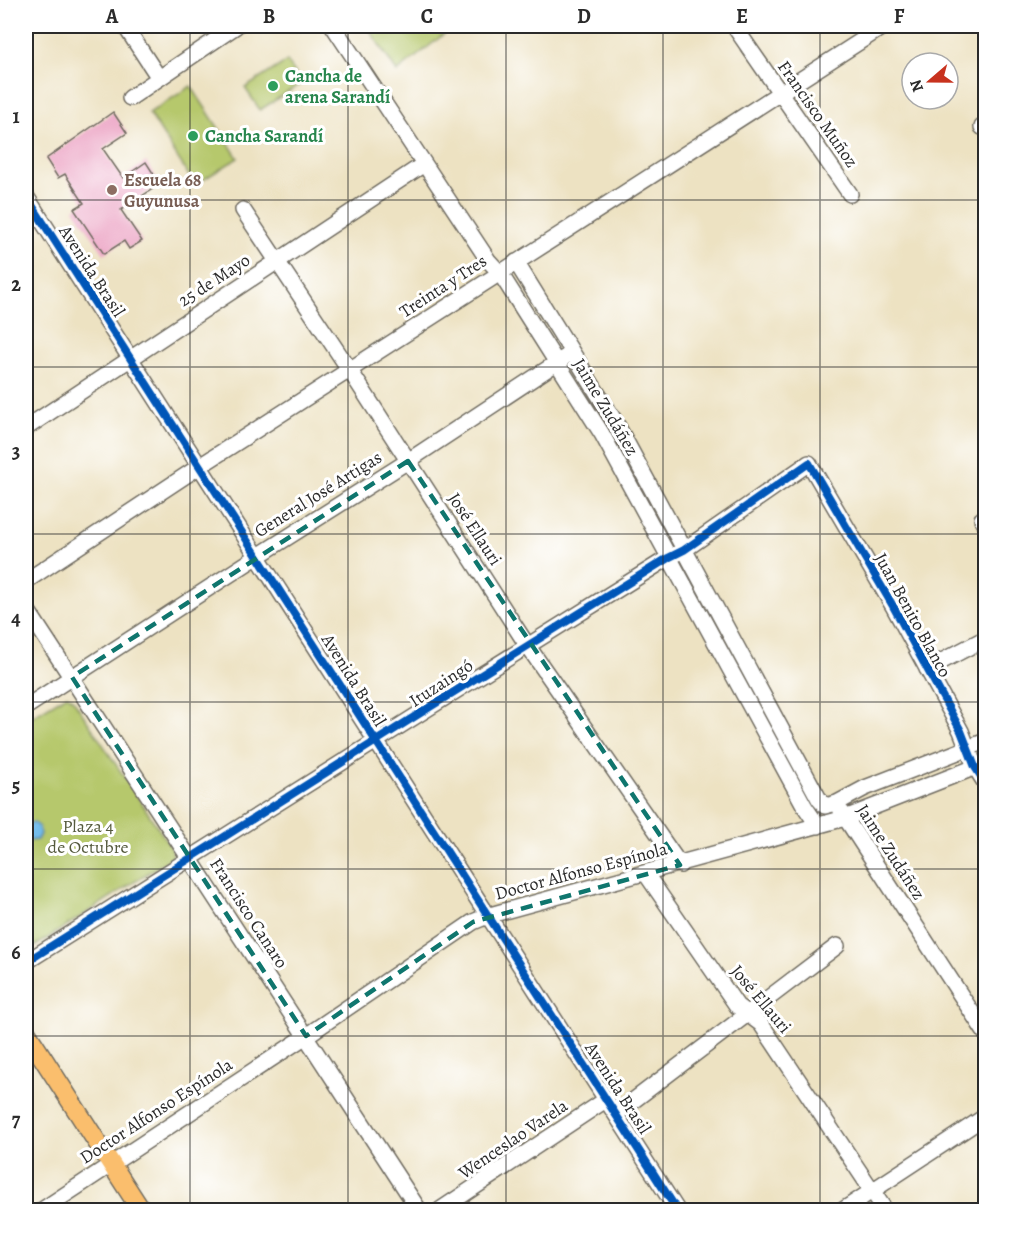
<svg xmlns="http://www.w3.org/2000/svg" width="1011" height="1236" font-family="Alegreya,serif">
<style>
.green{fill:#b6c86c;stroke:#707a4c;stroke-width:1.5}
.water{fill:#72bceb;stroke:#4e748b;stroke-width:1.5}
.building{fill:#ea9cbf}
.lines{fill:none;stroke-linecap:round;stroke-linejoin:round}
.minor-casing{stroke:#6f6b60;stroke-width:18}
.major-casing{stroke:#6f6b60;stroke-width:21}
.minor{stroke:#fff;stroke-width:15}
.major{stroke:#fabe6d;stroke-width:18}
.cycleway-casing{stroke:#fff;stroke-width:11}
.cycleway{stroke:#0057b8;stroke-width:8}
.marked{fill:none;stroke:#0f766e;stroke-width:4.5;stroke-dasharray:12 8;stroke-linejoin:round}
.grid{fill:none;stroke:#2b2b2b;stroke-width:1.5;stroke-opacity:0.55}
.leisure-dot{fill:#2e9e5b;stroke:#fff;stroke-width:2}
.education-dot{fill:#8d6e63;stroke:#fff;stroke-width:2}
.labels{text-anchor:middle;stroke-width:6;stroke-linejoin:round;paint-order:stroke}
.leisure-label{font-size:18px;font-weight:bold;fill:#27864d;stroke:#fff;text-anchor:start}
.street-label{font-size:18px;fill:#2b2b2b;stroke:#fff}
.education-label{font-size:18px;font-weight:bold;fill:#785e54;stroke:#fff;text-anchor:start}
.park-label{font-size:18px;fill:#555a3e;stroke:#fff}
.neatline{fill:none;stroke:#2b2b2b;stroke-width:2}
.grid-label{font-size:20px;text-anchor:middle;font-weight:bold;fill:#2b2b2b}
</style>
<rect width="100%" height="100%" fill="#fff"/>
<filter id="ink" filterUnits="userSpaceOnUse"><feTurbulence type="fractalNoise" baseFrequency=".0167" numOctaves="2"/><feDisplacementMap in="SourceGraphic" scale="12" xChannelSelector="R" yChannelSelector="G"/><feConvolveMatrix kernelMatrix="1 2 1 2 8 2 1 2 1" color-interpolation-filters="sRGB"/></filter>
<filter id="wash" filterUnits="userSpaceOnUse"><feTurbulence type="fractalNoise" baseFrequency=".008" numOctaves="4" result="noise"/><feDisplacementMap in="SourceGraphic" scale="24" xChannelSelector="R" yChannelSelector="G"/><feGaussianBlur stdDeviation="1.35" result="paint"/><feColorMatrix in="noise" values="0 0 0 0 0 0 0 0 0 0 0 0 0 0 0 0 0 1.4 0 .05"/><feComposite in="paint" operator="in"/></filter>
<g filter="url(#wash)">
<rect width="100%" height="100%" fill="#ede2c2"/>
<!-- green -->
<path class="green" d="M367,26H454L397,72Z
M287,61L302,83L260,110L245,88Z
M191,86L238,158L195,185L149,113Z
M67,695L72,698L172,849L173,857L26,952V720Z"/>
<!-- water -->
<path class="water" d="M33,822L39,827L40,834L37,840L29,841L26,839V825Z"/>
<g id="blocks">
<!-- building -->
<path class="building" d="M113,112L127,133L103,149L123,178L146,162L160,184L121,210L142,241L129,249L124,241L104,254L74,209L84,203L65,174L58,178L46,159Z"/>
</g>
</g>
<g filter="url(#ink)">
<use href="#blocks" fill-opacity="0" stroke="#6f6b60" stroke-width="1.5"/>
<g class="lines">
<defs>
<path id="minor" d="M125,26L159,78
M333,26L488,260L500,273L602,434L805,807L818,826
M734,26L850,194
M130,98L236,26
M982,127L986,124
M26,196L677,1210
M243,210L349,369L527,645L680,865
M516,262L616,423L819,799L825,806L837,803L865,788L986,741
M26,428L424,164
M982,519L986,526
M26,581L200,466L884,26
M26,608L419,1210
M927,669L986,638
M26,707L258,556L408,461L564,358
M841,811L986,1034
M646,874L737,1006L761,1024L885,1210
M26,962C240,828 453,691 668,558L684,550L809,463L893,606L961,731L975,767L986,784
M617,1113L837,946
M42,1210L306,1036L473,922L490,915L845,818L986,763
M440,1210L607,1099
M843,1210L986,1116"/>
<path id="major" d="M26,1032L141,1210"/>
</defs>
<!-- minor casing -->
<use href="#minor" class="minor-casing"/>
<!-- major casing -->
<use href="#major" class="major-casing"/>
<!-- minor -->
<use href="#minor" class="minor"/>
<!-- major -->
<use href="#major" class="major"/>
<defs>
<path id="cycleway" d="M26,196L677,1210
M26,962C240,828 453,691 668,558L684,550L809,463L893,606L961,731L975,767L986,784"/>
</defs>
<!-- cycleway casing -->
<use href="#cycleway" class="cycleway-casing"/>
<!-- cycleway -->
<use href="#cycleway" class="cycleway"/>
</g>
</g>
<!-- marked area -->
<path class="marked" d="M408,461L680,865L473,922L306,1036L72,677Z"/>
<!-- grid -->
<path class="grid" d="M190,26V1210M348,26V1210M506,26V1210M663,26V1210M820,26V1210M26,200H986M26,367H986M26,534H986M26,702H986M26,869H986M26,1036H986"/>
<!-- markers -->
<g class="leisure-dot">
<circle cx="273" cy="86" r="6"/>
<circle cx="193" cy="136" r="6"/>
</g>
<circle class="education-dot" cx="112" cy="190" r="6"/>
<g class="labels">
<!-- leisure labels -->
<g class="leisure-label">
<text x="285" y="82">Cancha de<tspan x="285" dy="21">arena Sarandí</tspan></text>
<text x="205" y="142">Cancha Sarandí</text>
</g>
<!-- street labels -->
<g class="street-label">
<text transform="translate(818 114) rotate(55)" y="6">Francisco Muñoz</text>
<text transform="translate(92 271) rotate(57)" y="6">Avenida Brasil</text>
<text transform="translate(214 280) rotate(-33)" y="6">25 de Mayo</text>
<text transform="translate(443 286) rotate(-33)" y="6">Treinta y Tres</text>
<text transform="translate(606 407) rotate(59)" y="6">Jaime Zudáñez</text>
<text transform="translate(318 494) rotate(-32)" y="6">General José Artigas</text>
<text transform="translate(475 529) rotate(57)" y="6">José Ellauri</text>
<text transform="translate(913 615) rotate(61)" y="6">Juan Benito Blanco</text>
<text transform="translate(354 680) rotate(58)" y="6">Avenida Brasil</text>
<text transform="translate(441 683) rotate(-33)" y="6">Ituzaingó</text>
<text transform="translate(891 852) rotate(57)" y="6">Jaime Zudáñez</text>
<text transform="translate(581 871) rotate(-15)" y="6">Doctor Alfonso Espínola</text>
<text transform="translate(249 913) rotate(57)" y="6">Francisco Canaro</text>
<text transform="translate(761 999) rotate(50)" y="6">José Ellauri</text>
<text transform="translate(618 1088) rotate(57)" y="6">Avenida Brasil</text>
<text transform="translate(156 1111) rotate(-33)" y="6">Doctor Alfonso Espínola</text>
<text transform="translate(513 1139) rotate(-34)" y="6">Wenceslao Varela</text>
</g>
<!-- education labels -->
<g class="education-label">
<text x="124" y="186">Escuela 68<tspan x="124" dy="21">Guyunusa</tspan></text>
</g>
<!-- park labels -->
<g class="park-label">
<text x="88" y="832">Plaza 4<tspan x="88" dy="21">de Octubre</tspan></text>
</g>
</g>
<!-- margin -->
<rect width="1011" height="1236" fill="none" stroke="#fff" stroke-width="66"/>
<!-- north arrow -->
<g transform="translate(930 81) rotate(250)"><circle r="28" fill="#ffffff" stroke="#aaaaaa" stroke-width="1.5"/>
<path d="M0-4.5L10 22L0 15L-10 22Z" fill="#c8321e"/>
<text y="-9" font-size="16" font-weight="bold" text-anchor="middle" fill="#2b2b2b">N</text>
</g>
<rect x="33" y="33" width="945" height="1170" class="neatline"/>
<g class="grid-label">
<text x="112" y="23">A</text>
<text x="269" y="23">B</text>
<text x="427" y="23">C</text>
<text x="584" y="23">D</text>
<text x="742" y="23">E</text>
<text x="899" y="23">F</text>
<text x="16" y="123">1</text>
<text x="16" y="291">2</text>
<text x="16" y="458">3</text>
<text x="16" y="625">4</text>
<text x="16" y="792">5</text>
<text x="16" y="959">6</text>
<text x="16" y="1126">7</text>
</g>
</svg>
